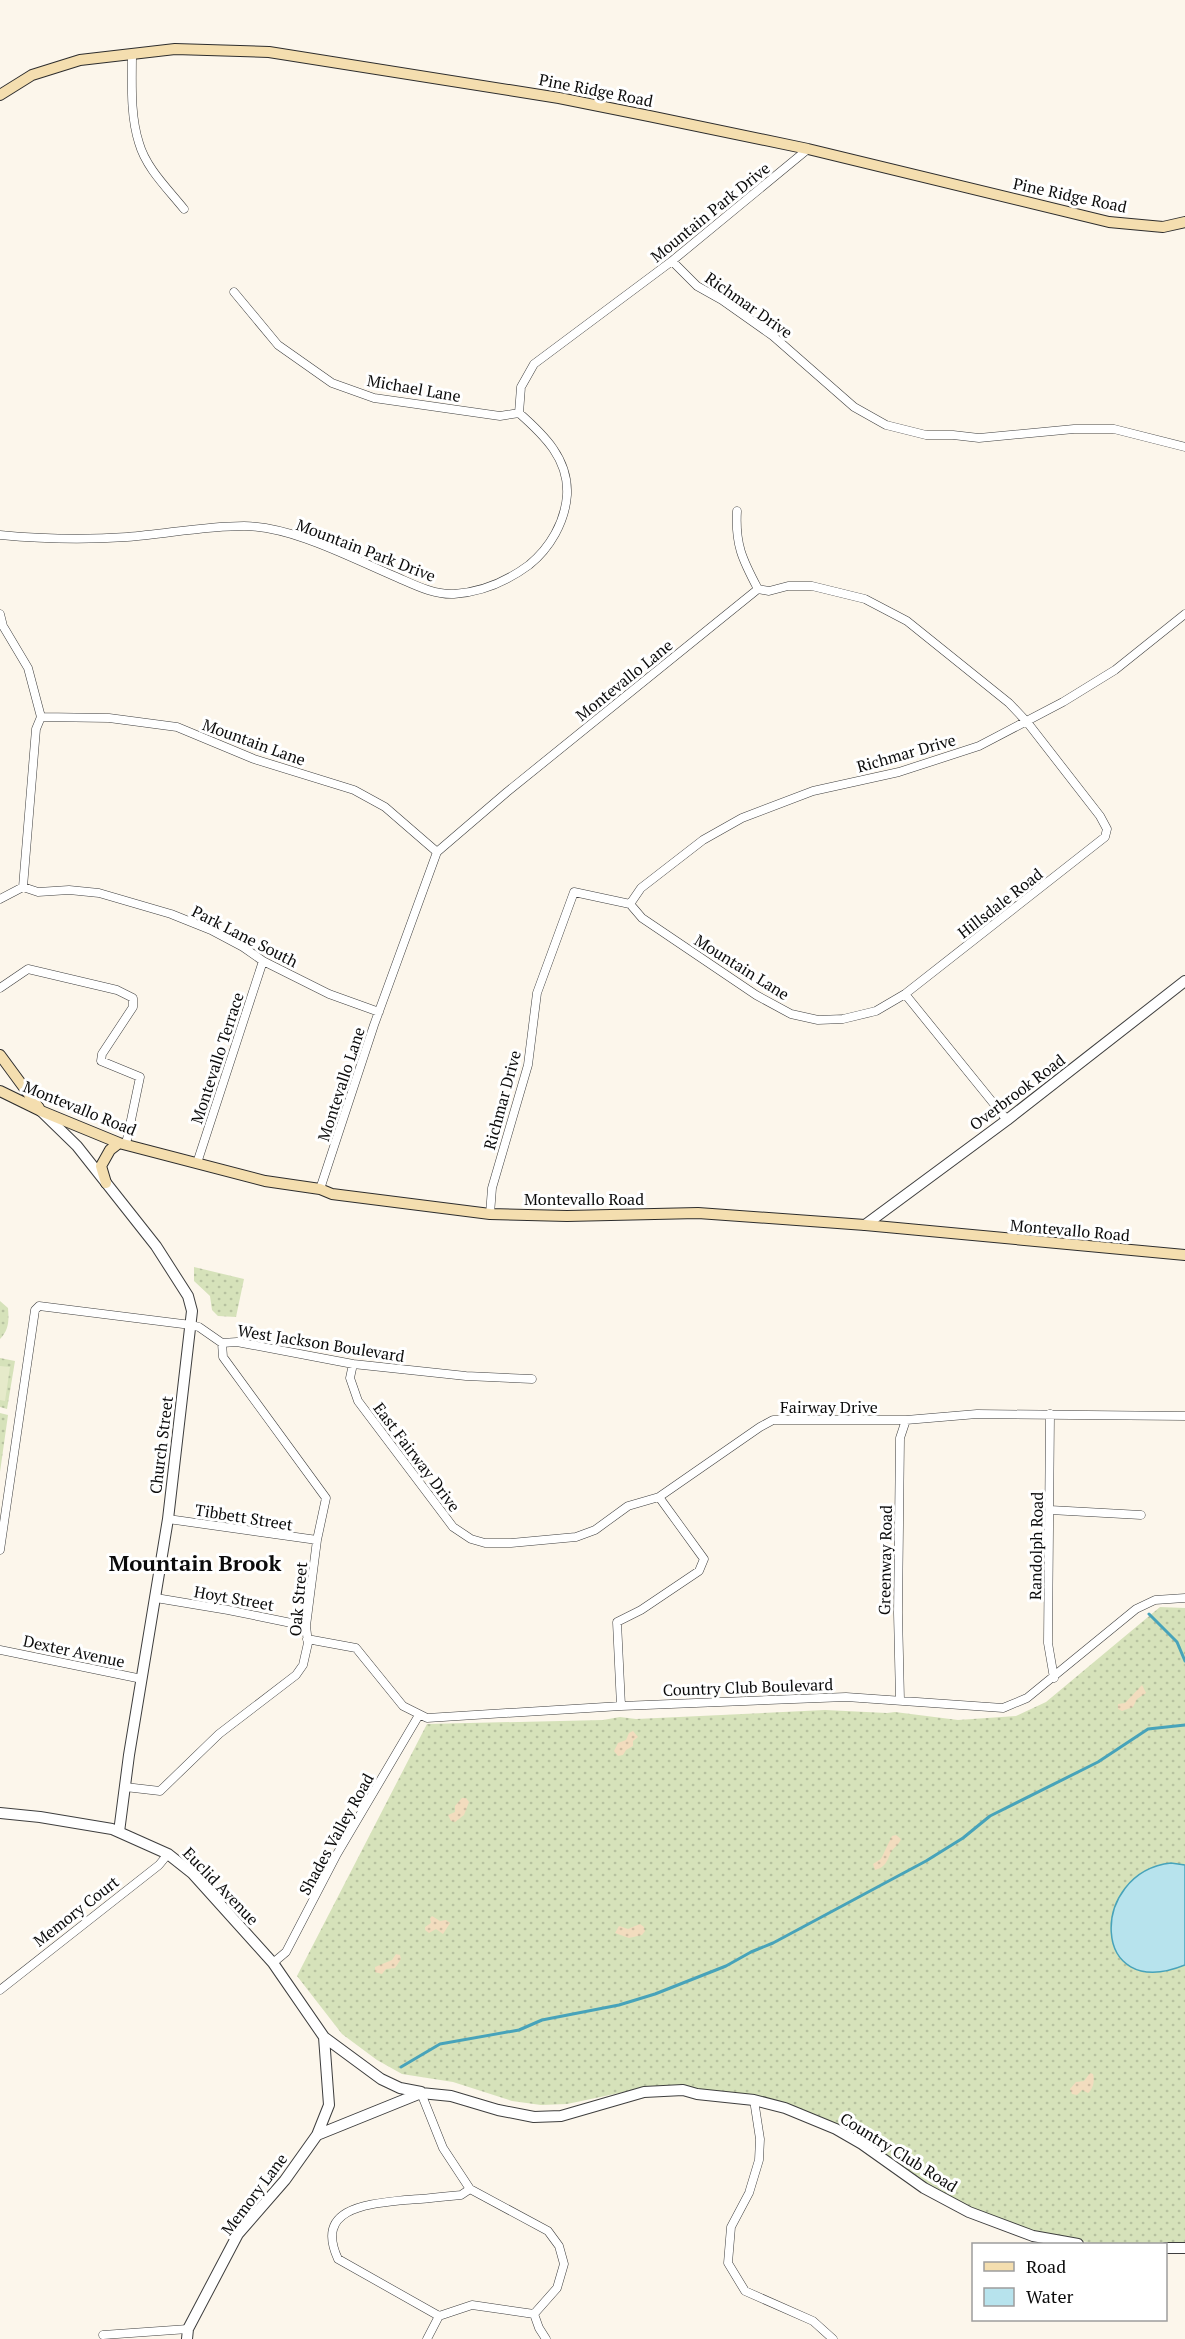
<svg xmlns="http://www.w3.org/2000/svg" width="1185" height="2339" font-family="'PT Serif',serif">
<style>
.grass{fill:url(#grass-dots)}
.sand{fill:url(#sand-dots)}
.pitch{fill:#e6eaca}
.water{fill:#b7e3ed;stroke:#47a3ba;stroke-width:1.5}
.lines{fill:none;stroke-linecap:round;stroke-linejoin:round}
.stream{stroke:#47a3ba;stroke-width:3}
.minor-casing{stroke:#3e3e3e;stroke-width:9}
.tertiary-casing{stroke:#3e3e3e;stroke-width:12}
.secondary-casing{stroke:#2d2d2d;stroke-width:12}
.minor{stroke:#fff;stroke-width:8}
.tertiary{stroke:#fff;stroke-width:10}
.secondary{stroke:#f4deaf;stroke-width:10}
.labels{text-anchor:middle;stroke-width:6;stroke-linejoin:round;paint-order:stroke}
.street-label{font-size:16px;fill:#0b0b0b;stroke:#fff}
.district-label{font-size:22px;font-weight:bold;fill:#0b0b0b;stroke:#fff}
</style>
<defs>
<pattern id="grass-dots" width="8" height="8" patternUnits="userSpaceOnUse" patternTransform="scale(1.5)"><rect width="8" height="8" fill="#d6e2ba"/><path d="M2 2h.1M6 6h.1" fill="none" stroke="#b6c19f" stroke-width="1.8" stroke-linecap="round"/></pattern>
<pattern id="sand-dots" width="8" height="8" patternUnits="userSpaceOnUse" patternTransform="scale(1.5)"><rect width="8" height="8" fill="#f2dcbe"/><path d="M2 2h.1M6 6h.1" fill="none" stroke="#cebba2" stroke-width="1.8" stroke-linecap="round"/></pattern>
</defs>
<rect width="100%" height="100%" fill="#fcf6eb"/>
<!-- grass -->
<path class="grass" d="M194,1267L244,1279L236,1317L218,1316L212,1310L210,1296L194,1281Z
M0,1301L8,1308C9,1321 9,1330 0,1339Z
M0,1358L15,1361L7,1409L0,1407Z
M0,1413L8,1415L0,1472Z
M1160,1607L1185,1608V2243L1098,2244L1034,2232L971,2209L786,2104L643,2088L567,2104L541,2105L512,2101L453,2082L402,2074L377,2060L342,2034L297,1976L427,1724L603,1720L620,1717L636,1719L825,1710L887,1713L895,1712L958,1720L1016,1716L1046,1702Z"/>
<!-- sand -->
<path class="sand" d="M1142,1685L1146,1693L1137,1699L1133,1707L1122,1711L1118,1709V1704L1125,1703Z
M633,1731L638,1737L633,1741V1746L626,1750L623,1755L618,1756L614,1751L618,1743L626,1740L629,1733Z
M462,1798H466L469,1802L464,1815L455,1822L451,1821L448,1815L455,1812V1806Z
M896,1835L901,1839C899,1845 894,1847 891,1852C887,1861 886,1867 875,1870L873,1864L881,1859L892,1836Z
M432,1916L440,1921L446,1920L450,1923L443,1934L436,1929L429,1933L425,1930V1927L431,1923L430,1918Z
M640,1924L644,1927L645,1931L642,1935L629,1938L615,1933L619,1926L628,1929Z
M396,1954L400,1955L401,1959L395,1968L386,1969L382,1974L375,1972V1967L392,1960Z
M1090,2073L1093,2074C1095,2080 1093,2090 1088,2093L1082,2090L1077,2095L1072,2094L1070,2089L1076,2082L1084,2081Z"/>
<!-- pitch -->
<path class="pitch" d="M0,1366L10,1367L5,1401L0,1400Z"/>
<!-- water -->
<path class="water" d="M1171,1863L1185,1865V1965C1089,2004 1089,1872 1171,1863Z"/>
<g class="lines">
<!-- stream -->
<path class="stream" d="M1149,1614L1177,1642L1185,1661
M401,2067L440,2044L519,2030L542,2020L619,2005L655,1994L726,1966L751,1952L773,1943L926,1861L963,1838L990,1816L1098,1762L1148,1729L1185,1725"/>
<defs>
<path id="minor" d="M132,54C132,83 130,115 139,143C146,168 168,189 184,209
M672,261L697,286L722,300L773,336L854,407L886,425L926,435H953L979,438L1074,429H1114L1185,447
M234,292L278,345L332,383L374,398L500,416L519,413
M737,511C735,544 742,559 758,589
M0,535C42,539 85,540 127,537C166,534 205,526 244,526C294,527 349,557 394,576C413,584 433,595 454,594C483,592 506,582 529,565C550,548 565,522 567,495C569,459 544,435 519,413L521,387L534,364L672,261L808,149
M0,614L3,626L28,668L41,717L36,729L23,887
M41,717L109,718L177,727L254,759L354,790L385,807L437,852
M23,887L38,892L69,890L99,893L171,914L211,930L243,947L263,961L329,994L379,1012
M0,899L23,887
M630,904L641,888L703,840L742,818L813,791L899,772L979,746L1063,702L1115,670L1185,614
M0,988L28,969L117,990L133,998V1007L102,1054L101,1061L140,1077L126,1144
M905,994L1007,1120
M197,1163L263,961
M320,1189L374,1025L437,852L507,792L758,589L769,591L788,586H812L865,599L907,621L1009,703L1027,722L1100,816L1107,829L1105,837L905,994L876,1011L843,1019L818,1020L791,1014L756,995L642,918L630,904L574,892L537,993L528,1065L492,1188L490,1214
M353,1364L350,1378L358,1401L453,1527L471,1539L485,1543H511L576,1537L595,1530L628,1506L659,1497L760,1427L773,1420H906L977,1414L1185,1416
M1050,1414L1048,1643L1054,1678
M1050,1510L1141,1515
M168,1519L317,1540
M0,1550L35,1310L39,1306L191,1325L199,1327L222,1343L237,1342L353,1364L466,1376L532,1379
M156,1598L228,1610L306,1626
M307,1639L356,1648L403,1706L427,1718L621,1706L846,1697L1003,1708L1027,1698L1136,1609L1155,1600L1185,1598
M0,1650L142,1679
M900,1700L898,1613L900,1438L906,1420
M621,1706L617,1622L641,1610L699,1571L704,1559L659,1497
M125,1787L160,1791L219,1734L296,1675L303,1665L308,1643L306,1626L317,1540L326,1498L223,1357L222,1343
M273,1963L286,1952L337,1854L419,1715
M0,1990L159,1865L168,1854
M421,2093L443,2148L470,2189L548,2231L559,2246L564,2264L557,2288L534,2314L472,2305L439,2316L427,2339
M754,2100L760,2139L759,2160L749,2193L731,2227L728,2263L745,2291L813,2321L833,2339
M534,2314L539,2328L546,2339
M439,2316L338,2259C314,2207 369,2204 405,2200C424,2199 442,2197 461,2195L470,2189
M103,2335L188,2329"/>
<path id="tertiary" d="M41,1111L77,1146L156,1246L188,1296L192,1311L168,1519L129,1755L119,1832
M865,1225L1007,1120L1185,981
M0,1813L40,1817L112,1829L168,1854L192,1873L273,1963L324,2037L381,2079L400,2088L421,2092
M317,2135L421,2093L451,2096L498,2110L534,2117L561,2116L644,2092L683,2090L697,2094L754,2100L785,2108L836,2129L862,2144L924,2188L969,2212L1033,2236L1078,2244
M1166,2248H1185
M187,2339L188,2329L238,2234L285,2180L317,2135L329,2105L324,2037"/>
<path id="secondary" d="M0,95L32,75L80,60L175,49L269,52L559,98L649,116L808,149L1109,222L1163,227L1185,222
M0,1055L39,1108
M0,1091L41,1111L119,1143L265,1181L320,1189L332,1194L490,1214L567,1216L698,1213L865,1225L1185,1255
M106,1183L101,1166L110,1150L119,1143"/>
</defs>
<!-- minor casing -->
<use href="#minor" class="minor-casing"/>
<!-- tertiary casing -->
<use href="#tertiary" class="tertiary-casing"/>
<!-- secondary casing -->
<use href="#secondary" class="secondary-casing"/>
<!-- minor -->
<use href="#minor" class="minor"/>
<!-- tertiary -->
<use href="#tertiary" class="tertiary"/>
<!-- secondary -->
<use href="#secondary" class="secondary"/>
</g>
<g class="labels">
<!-- street labels -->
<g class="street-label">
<text transform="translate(596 90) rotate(11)" y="6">Pine Ridge Road</text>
<text transform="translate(1070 195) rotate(12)" y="6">Pine Ridge Road</text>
<text transform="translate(710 212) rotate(-39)" y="6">Mountain Park Drive</text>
<text transform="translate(749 305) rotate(35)" y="6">Richmar Drive</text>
<text transform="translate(414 388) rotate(10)" y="6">Michael Lane</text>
<text transform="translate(366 550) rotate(21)" y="6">Mountain Park Drive</text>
<text transform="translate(624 680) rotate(-39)" y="6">Montevallo Lane</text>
<text transform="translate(254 742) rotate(20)" y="6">Mountain Lane</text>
<text transform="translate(906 753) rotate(-16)" y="6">Richmar Drive</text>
<text transform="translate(1000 903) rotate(-38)" y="6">Hillsdale Road</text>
<text transform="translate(245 936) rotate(27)" y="6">Park Lane South</text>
<text transform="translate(742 967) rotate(32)" y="6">Mountain Lane</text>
<text transform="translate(217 1058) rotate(-72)" y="6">Montevallo Terrace</text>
<text transform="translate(341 1084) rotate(-72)" y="6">Montevallo Lane</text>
<text transform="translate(1017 1092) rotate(-37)" y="6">Overbrook Road</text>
<text transform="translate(502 1100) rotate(-75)" y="6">Richmar Drive</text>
<text transform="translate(80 1108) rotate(22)" y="6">Montevallo Road</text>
<text x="584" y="1205">Montevallo Road</text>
<text transform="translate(1070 1230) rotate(5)" y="6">Montevallo Road</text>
<text transform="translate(321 1343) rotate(9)" y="6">West Jackson Boulevard</text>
<text x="829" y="1413">Fairway Drive</text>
<text transform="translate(161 1445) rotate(-83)" y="6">Church Street</text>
<text transform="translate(417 1457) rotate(53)" y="6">East Fairway Drive</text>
<text transform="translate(244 1517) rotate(9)" y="6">Tibbett Street</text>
<text transform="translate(1036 1546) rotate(-89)" y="6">Randolph Road</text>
<text transform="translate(885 1560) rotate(-89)" y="6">Greenway Road</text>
<text transform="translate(234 1598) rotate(10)" y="6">Hoyt Street</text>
<text transform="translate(298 1599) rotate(-85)" y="6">Oak Street</text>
<text transform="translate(74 1651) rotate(12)" y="6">Dexter Avenue</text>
<text transform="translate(748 1687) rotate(-2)" y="6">Country Club Boulevard</text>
<text transform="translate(336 1834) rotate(-61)" y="6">Shades Valley Road</text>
<text transform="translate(221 1886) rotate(46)" y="6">Euclid Avenue</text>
<text transform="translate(76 1911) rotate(-38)" y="6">Memory Court</text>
<text transform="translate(899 2152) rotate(32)" y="6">Country Club Road</text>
<text transform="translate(254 2194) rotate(-53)" y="6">Memory Lane</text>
</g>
<!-- district labels -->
<g class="district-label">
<text x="195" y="1571">Mountain Brook</text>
</g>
</g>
<!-- legend -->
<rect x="972" y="2243" width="195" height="78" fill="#ffffff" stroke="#9d9d9d" stroke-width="1.5"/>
<rect x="984" y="2262" width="30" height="9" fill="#f4deaf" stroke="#9d9d9d" stroke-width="1.5"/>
<text x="1026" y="2273" font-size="18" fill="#0b0b0b">Road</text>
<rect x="984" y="2288" width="30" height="18" fill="#b7e3ed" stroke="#9d9d9d" stroke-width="1.5"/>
<text x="1026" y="2303" font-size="18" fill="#0b0b0b">Water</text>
</svg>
